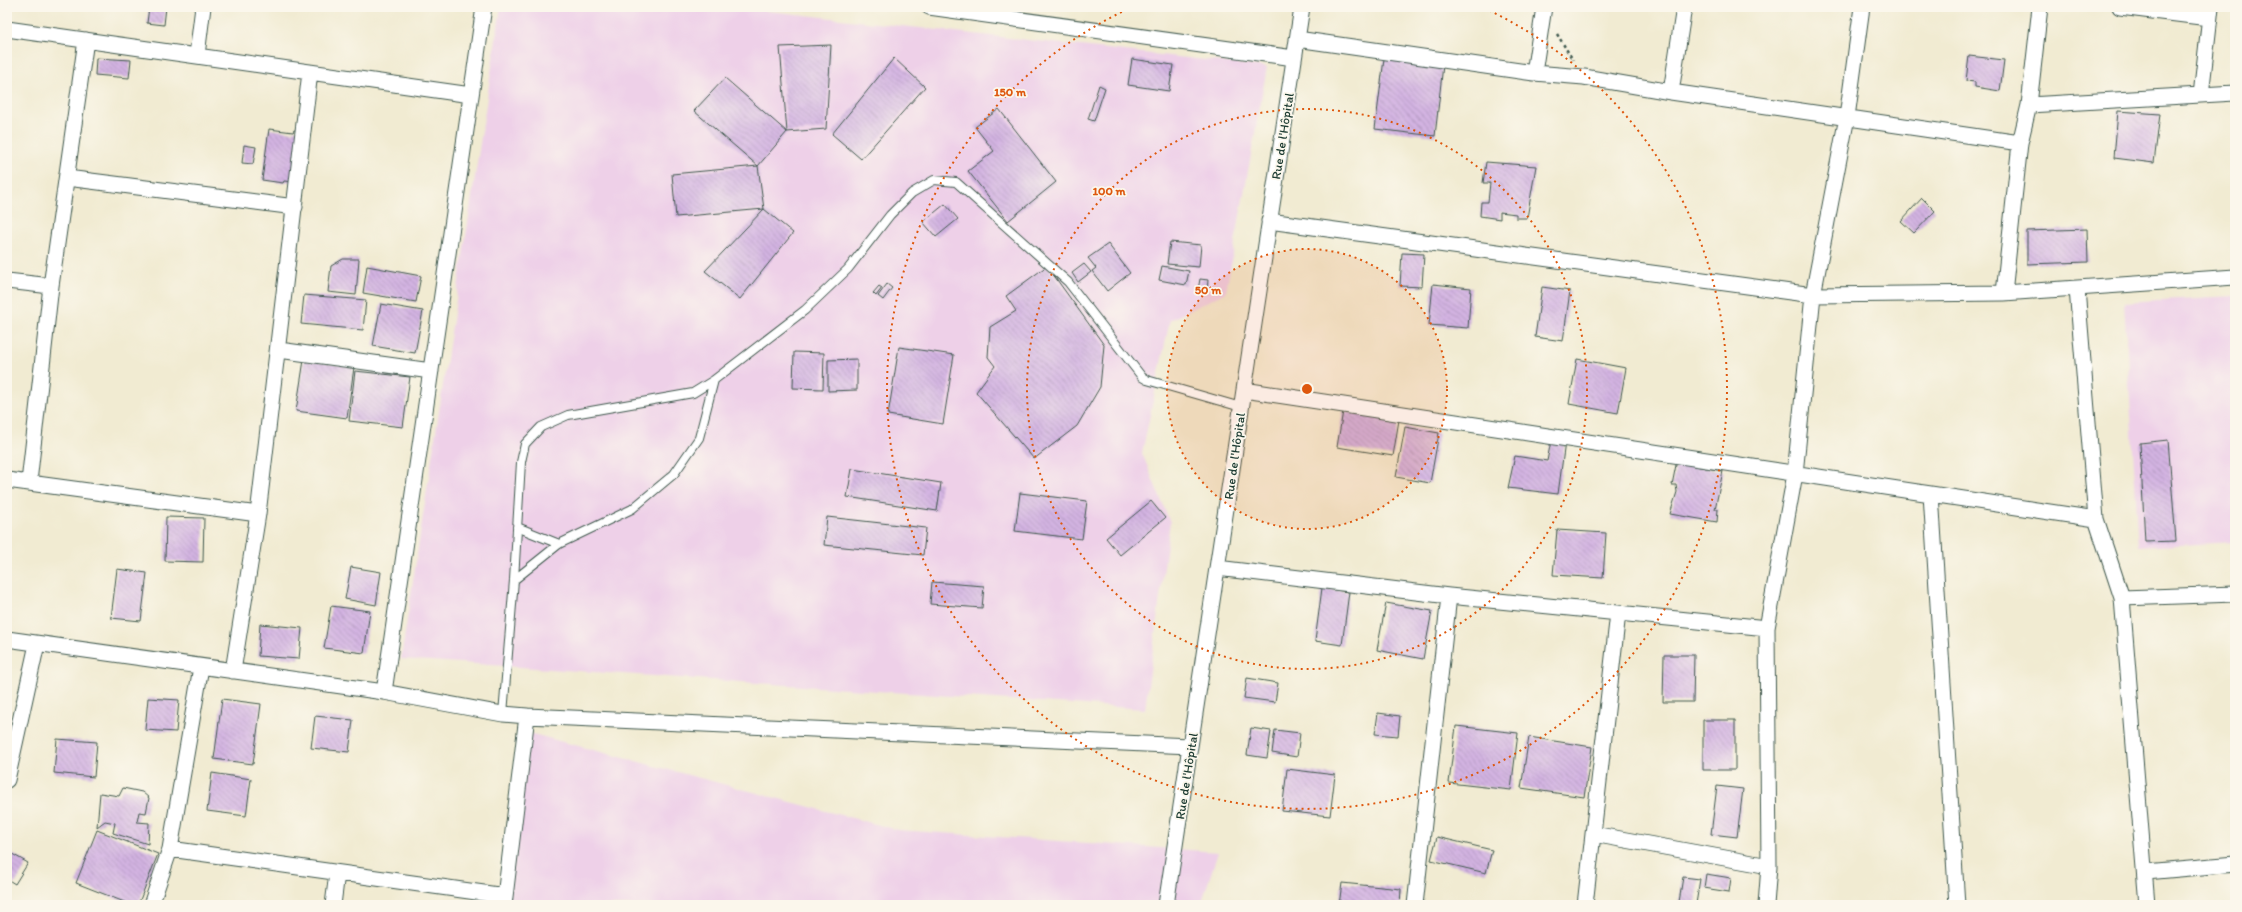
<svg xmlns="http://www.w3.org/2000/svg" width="2242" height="912" font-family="Itim,sans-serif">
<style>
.built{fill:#eed0e8}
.building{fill:url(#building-back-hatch)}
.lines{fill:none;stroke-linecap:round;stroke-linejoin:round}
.service-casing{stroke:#3e574c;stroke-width:10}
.minor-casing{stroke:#3e574c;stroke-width:17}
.path{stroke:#3e574c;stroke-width:2.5;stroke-dasharray:3 3;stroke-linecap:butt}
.service{stroke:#fff;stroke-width:8}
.minor{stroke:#fff;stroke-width:15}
.ring{fill:none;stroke:#de580e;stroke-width:2;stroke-dasharray:2 4}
.labels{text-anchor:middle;stroke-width:3.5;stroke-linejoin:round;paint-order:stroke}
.street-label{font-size:13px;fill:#1f3d34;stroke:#fbf7ec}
.centre{fill:#de580e;stroke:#fbf7ec;stroke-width:2}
.ring-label{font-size:12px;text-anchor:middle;font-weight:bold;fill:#de580e;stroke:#fbf7ec;stroke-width:3.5;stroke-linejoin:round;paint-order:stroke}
</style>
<defs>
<pattern id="building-back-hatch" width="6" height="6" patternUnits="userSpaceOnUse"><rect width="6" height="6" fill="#d3b3e2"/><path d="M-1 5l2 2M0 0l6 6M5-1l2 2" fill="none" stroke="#ab93b8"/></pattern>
</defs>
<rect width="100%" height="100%" fill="#fbf7ec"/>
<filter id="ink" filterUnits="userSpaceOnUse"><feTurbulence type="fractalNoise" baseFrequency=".025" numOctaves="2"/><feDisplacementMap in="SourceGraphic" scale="8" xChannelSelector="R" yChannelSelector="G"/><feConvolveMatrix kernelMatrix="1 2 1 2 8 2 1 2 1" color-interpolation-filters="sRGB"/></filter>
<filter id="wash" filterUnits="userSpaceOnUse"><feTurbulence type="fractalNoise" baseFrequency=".012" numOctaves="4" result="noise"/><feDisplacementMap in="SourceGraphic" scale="16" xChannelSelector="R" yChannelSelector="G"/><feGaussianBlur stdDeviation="0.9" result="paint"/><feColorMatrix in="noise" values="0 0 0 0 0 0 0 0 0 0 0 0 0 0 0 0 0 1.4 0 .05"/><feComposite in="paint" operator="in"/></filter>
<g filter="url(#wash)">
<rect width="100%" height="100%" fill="#f1ebd2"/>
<!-- built -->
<path class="built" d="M501,7H734L1267,67L1226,292L1170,320L1142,453L1170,522L1145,709L401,659Z
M2235,296V542L2139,547L2124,302Z
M525,732L898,830L1218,852L1201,905H506Z"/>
<g id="blocks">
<!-- building -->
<path class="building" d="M149,7H166L164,25L147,23Z
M831,45L826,129L787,132L780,47Z
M1969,56L2004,60L2000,91L1975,87V82L1966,81Z
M96,58L131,60L129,78L95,75Z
M894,58L925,87L861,159L832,134Z
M1132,59L1173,65L1169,91L1128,85Z
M1384,59L1443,65L1435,136L1375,129Z
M725,78L787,132L758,166L694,111Z
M1099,85L1105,88L1094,121L1088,119Z
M999,109L1056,182L1008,221L968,171L994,151L975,127Z
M2118,111L2160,114L2154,163L2114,158Z
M269,129L293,132L294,130L303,131L295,182L284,181L283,183L262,180Z
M244,145L256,147L253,164L242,163Z
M1486,162L1536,166L1527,218H1516V214L1500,212V219L1480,216L1481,202H1488L1490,183H1483Z
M758,166L764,209L676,217L672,174Z
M1922,198L1935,211L1914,233L1901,221Z
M945,204L958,219L936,237L923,222Z
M764,209L793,233L740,299L705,271Z
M2087,229L2088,262L2027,264V231Z
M1170,242L1201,245L1199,267L1167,264Z
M1108,244L1130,273L1107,291L1092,271L1096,268L1088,258Z
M1402,253L1424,254L1422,287L1400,286Z
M343,259H359L356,295L328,292L331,266Z
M1084,264L1091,272L1078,282L1072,273Z
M367,266L421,276L416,302L363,293Z
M1047,266L1104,345L1100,387L1077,426L1034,459L976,392L995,366L988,357L990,327L1016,311L1006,296Z
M1162,266L1189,271L1186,285L1159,280Z
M1200,279L1208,280L1207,292L1198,290Z
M887,284L892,288L883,300L878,296Z
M1433,284L1471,288L1468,328L1429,325Z
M879,286L882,288L876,296L873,293Z
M1542,287L1570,291L1563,341L1535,337Z
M304,295L366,300L363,330L301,324Z
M381,304L423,311L415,353L373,346Z
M899,347L954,355L943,424L888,415Z
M794,352L824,353L823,389L793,388Z
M857,359V390L828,391V360Z
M1577,359L1626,368L1618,413L1569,404Z
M304,360L354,367L347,418L296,411Z
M355,371L410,377L403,427L349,421Z
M1343,411L1399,420L1393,456L1337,447Z
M1405,427L1439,433L1430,483L1396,477Z
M2168,440L2176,541L2145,542L2140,443Z
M1551,441L1565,442L1558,494L1508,488L1515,456L1547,461Z
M1677,460L1690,462L1689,465L1723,471L1715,509H1718L1717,522L1670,514L1677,492L1676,485H1672Z
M852,469L941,483L937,511L847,497Z
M1020,493L1087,501L1082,539L1015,531Z
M1151,501L1165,518L1120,555L1106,538Z
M166,517L204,518L203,562L165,561Z
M827,517L926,528L923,555L824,545Z
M1557,530L1606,533L1603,578L1553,575Z
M351,567L381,572L376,605L345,599Z
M117,569L147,573L141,621L111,618Z
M932,582L984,586L982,608L930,604Z
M1322,588L1349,592L1342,645L1315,641Z
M1386,603L1432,611L1423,659L1377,650Z
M331,606L370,611L364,653L324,648Z
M260,624L302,628L299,659L258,656Z
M1664,655H1694L1693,702H1663Z
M1247,678L1278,683L1275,702L1244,698Z
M148,698L179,700L176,732L145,730Z
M222,699L261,704L253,764L214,759Z
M1378,713L1400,716L1398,736L1375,734Z
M315,716L353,720L349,752L311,748Z
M1703,720H1735V770H1703Z
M1456,726L1518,733L1511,790L1449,783Z
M1251,728L1271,731L1267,758L1247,755Z
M1275,730L1300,733L1297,757L1272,753Z
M1529,737L1592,747L1584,797L1521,788Z
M57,739L97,742L94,777L54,773Z
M1287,769L1335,775L1330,816L1282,811Z
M212,773L251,779L246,816L207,811Z
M1717,786L1743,789L1737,837L1711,834Z
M123,788L142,792L149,798L146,813L139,812L137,822L149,823L148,844L113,833L115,823L105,821L97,827L100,793L119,796Z
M97,830L158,854L138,905H132L76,883Z
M1437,837L1492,850L1486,873L1431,860Z
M7,851L28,863L15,884L7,879Z
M1706,874L1731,878L1729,892L1704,888Z
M1683,877L1700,879L1696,904L1679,902Z
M1342,883L1401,889L1400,905H1339Z"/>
</g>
</g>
<g filter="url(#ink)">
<use href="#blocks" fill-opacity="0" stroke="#3e574c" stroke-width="1"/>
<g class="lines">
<defs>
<path id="service" d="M517,527L559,544
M514,580L559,544L632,509L674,474L699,438L714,380
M503,714L514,580L521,462L525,444L541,427L568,415L693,393L714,380L805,310L848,269L890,215L912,193L934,180L956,182L1068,282L1142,377L1147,380L1241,407"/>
<path id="minor" d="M929,7L1294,58
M2120,7L2209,18
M7,29L471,95
M1297,39L1534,73L1584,77L1671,92L2020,143
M197,55L203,7
M1534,73L1544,7
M1671,92L1684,7
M2201,95L2211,7
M2029,105L2235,93
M67,178L295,207
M1269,221L1813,295L2004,293L2235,277
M7,281L51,286
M2077,289L2096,519L2122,598L2147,905
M2004,293L2020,143L2029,105L2040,7
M279,350L431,371
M1244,390L2096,519
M7,480L258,514
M29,482L51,286L86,40
M1931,494L1957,905
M1217,568L1449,596L1767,628
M2122,598L2235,594
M7,639L384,692L503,714L527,716L1190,746
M233,671L258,514L310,72
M384,692L484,7
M7,780L37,644
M1593,834L1769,866
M170,849L505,896
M2146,872L2235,864
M151,905L170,849L201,667
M333,905L337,873
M504,905L527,716
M1166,905L1302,7
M1415,905L1449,596
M1585,905L1618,613
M1766,905L1769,866L1767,628L1795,474L1813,295L1847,117L1862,7"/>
</defs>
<!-- service casing -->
<use href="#service" class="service-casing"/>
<!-- minor casing -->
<use href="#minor" class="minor-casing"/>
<!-- path -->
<path class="path" d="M1557,34L1573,60"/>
<!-- service -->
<use href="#service" class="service"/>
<!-- minor -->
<use href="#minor" class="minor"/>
</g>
</g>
<!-- distance rings -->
<circle cx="1307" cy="389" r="140" fill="#de580e" fill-opacity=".12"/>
<g class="ring">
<circle cx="1307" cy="389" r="140"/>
<circle cx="1307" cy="389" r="280"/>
<path d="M1484 8A420 420 0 1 1 1130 8"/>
</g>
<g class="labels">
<!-- street labels -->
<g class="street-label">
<text transform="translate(1282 136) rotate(-81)" y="5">Rue de l'Hôpital</text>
<text transform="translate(1234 456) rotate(-82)" y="5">Rue de l'Hôpital</text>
<text transform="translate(1186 776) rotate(-81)" y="5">Rue de l'Hôpital</text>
</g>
</g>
<circle cx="1307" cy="389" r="6" class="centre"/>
<g class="ring-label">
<text x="1010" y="96">150 m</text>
<text x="1109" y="195">100 m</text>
<text x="1208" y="294">50 m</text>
</g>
<!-- margin -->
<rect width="2242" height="912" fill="none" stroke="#fbf7ec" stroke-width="24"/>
</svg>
